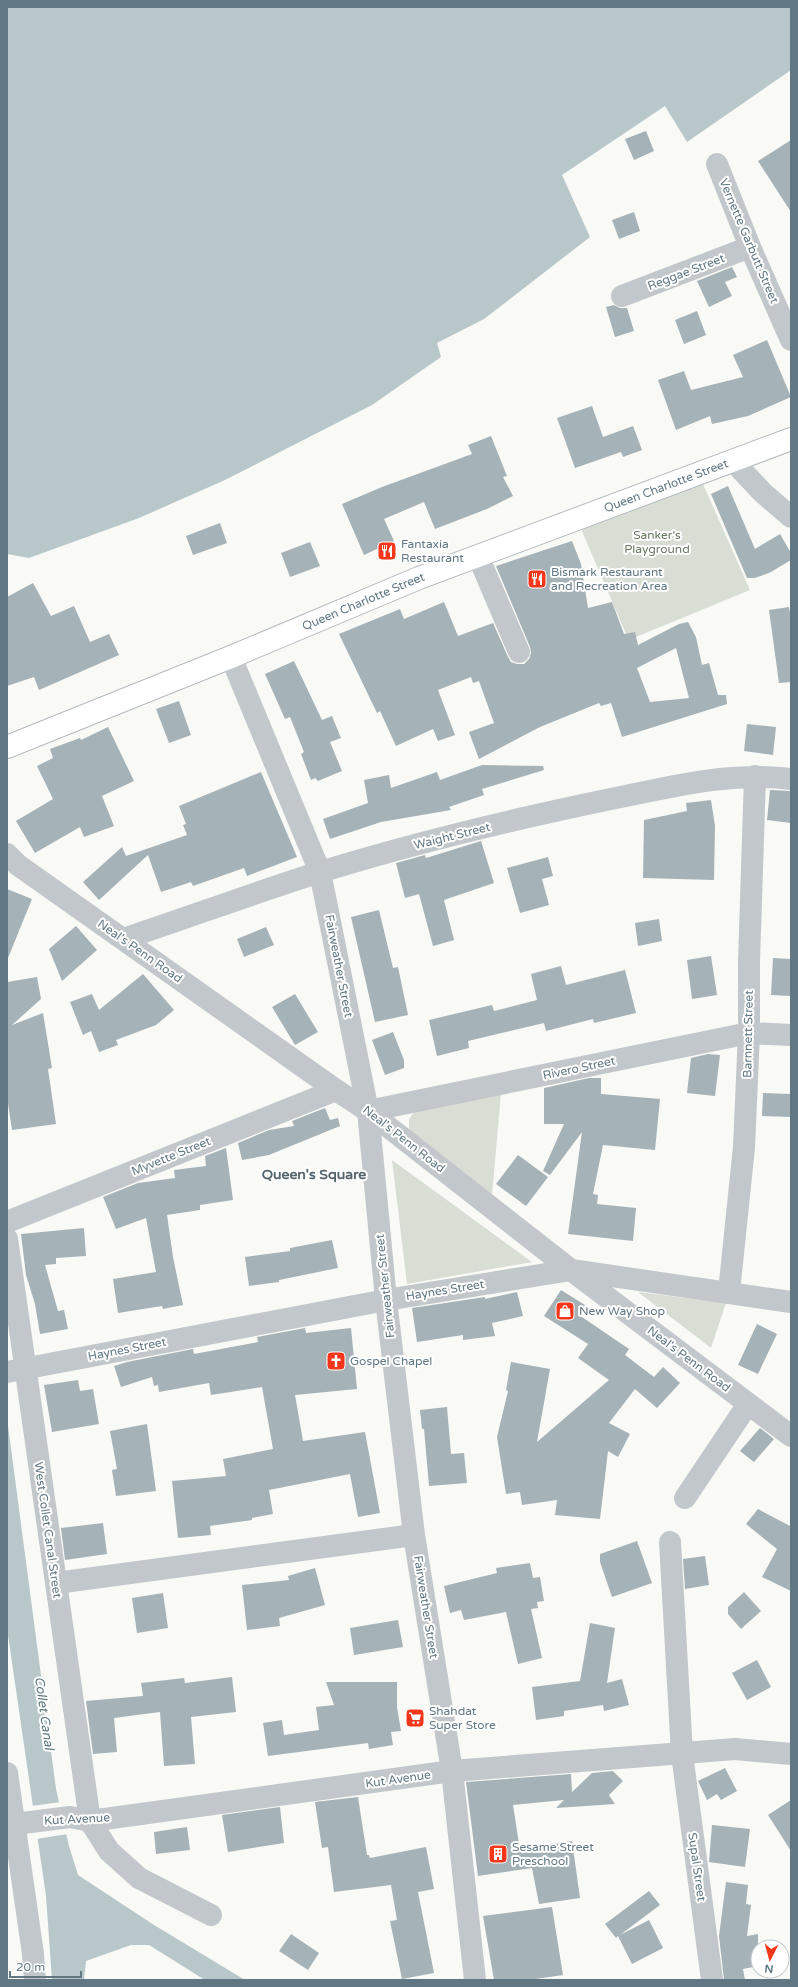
<svg xmlns="http://www.w3.org/2000/svg" width="798" height="1987" font-family="'Varela Round',sans-serif">
<style>
.green{fill:#d9ded5}
.water{fill:#b7c7ca}
.pier{fill:#f9f9f6}
.building{fill:#a5b2b7;fill-rule:evenodd}
.lines{fill:none;stroke-linecap:round;stroke-linejoin:round}
.major-casing{stroke:#b4bbbf;stroke-width:24}
.minor{stroke:#c1c7ca;stroke-width:22}
.major{stroke:#fff;stroke-width:22}
.labels{text-anchor:middle;stroke-width:4;stroke-linejoin:round;paint-order:stroke}
.street-label{font-size:12px;fill:#617884;stroke:#fff}
.park-label{font-size:12px;fill:#687a61;stroke:#fff}
.poi-label{font-size:12px;fill:#617884;stroke:#fff;text-anchor:start}
.water-label{font-size:13px;font-style:italic;fill:#5c787e;stroke:#fff}
.quarter-label{font-size:14px;font-weight:bold;fill:#54656e;stroke:#fff}
</style>
<rect width="100%" height="100%" fill="#f9f9f6"/>
<!-- green -->
<path class="green" d="M703,484L750,590L636,637L626,634L581,529Z
M501,1093L492,1195L409,1131V1119L415,1111Z
M392,1160L532,1262L407,1284Z
M638,1292L726,1303L711,1348Z"/>
<!-- water -->
<path class="water" d="M7,7H791V70L687,142L665,106L562,175L590,237L484,319L437,343L441,357L372,405L225,480L139,518L29,558L7,554Z
M7,1418L56,1789L69,1846L78,1875L154,1925L245,1980H205L149,1945H131L86,1961L84,1980H52L46,1896L7,1628Z"/>
<!-- pier -->
<path class="pier" d="M61,1802L68,1834L36,1839L31,1806Z"/>
<!-- building -->
<path class="building" d="M646,131L654,151L634,160L625,139Z
M791,140V212L758,161Z
M634,212L640,231L619,239L612,220Z
M732,267L737,277L725,282L732,296L709,307L697,281Z
M614,305L620,308H627L634,331L615,337L606,307Z
M697,311L706,335L684,344L675,320Z
M767,340L791,397L748,416L712,424L710,416L676,430L658,380L684,371L691,390L743,377L733,355Z
M592,406L603,437L633,426L642,450L623,457L621,452L575,468L557,418Z
M491,436L507,476L503,477L513,496L487,509L435,529L424,502L384,519L394,541L364,555L342,504L382,487L472,454L468,445Z
M728,486L755,549L780,534L791,553V560L771,572L755,578H747L711,494Z
M220,523L227,543L193,555L186,536Z
M572,541L581,564L588,608L612,602L624,634L635,632L638,645L679,624L688,622L696,637L702,665L709,663L718,695H726L727,704L622,737L611,703L601,706L599,703L540,727L479,759L469,732L494,723L479,681L473,683L471,677L438,690L455,735L438,741L433,729L396,746L380,711L377,713L339,634L400,609L404,619L444,602L458,636L493,623L508,657L511,662L517,664H524L529,659L531,653L530,647L496,566ZM676,648L689,698L650,702L637,668Z
M310,542L320,566L290,577L281,553Z
M33,583L51,616L74,606L90,642L109,634L119,655L39,690L34,677L7,686V597Z
M789,607L791,619V682L779,683L769,610Z
M294,661L322,720L332,716L341,738L330,742L342,771L318,781L315,778L311,780L301,754L304,752L290,717L285,719L265,674Z
M179,701L191,735L169,743L156,709Z
M747,724L776,727L773,755L744,751Z
M108,727L134,781L102,796L114,826L84,837L80,827L35,853L16,821L53,799L37,766L53,758L50,749L80,738L81,740Z
M482,765L543,766L544,770L482,789L484,795L449,807L451,810L381,822L330,839L323,819L368,803L364,780L389,775L391,788L437,772L440,780Z
M261,772L297,857L247,876L244,868L193,886L191,882L161,892L148,855L99,900L83,882L122,847L126,856L187,835L183,825L186,824L179,806Z
M770,790L791,791V823L767,820Z
M711,800L715,826L714,880L643,878L644,820L687,811L686,803Z
M481,841L494,883L444,900L454,940L433,946L419,894L405,898L396,863L425,855L426,858Z
M548,857L553,876L542,879L549,905L520,913L507,868Z
M7,889L32,899L8,958H7Z
M379,910L393,968L398,967L408,1015L375,1022L351,917Z
M659,919L662,941L638,946L635,923Z
M76,926L97,950L62,981L49,949Z
M266,927L274,945L244,957L237,939Z
M711,956L717,995L692,999L687,960Z
M773,958L791,959V996L771,995Z
M561,966L566,985L625,970L636,1013L594,1023L593,1019L546,1031L544,1023L468,1041L469,1048L437,1056L429,1020L492,1005L494,1011L537,1000L531,974Z
M143,974L174,1010L156,1025L116,1040L118,1045L99,1052L91,1031L83,1035L70,1002L92,994L99,1010Z
M37,977L41,999L12,1025L43,1013L52,1068L48,1069L56,1124L12,1130L7,1097V982Z
M295,994L318,1032L295,1045L272,1007Z
M393,1032L404,1060V1068L385,1075L372,1040Z
M708,1054L720,1055L715,1096L687,1093L691,1058Z
M589,1078H601V1094L660,1099L655,1150L603,1145L593,1194L598,1195L597,1204L636,1208L633,1241L568,1234L582,1132L550,1175L543,1171L564,1124H544V1088Z
M763,1093L791,1094L790,1117L762,1116Z
M325,1108L330,1120L338,1118L340,1126L269,1155L242,1160L238,1143L269,1130L294,1126L292,1121Z
M226,1148L233,1200L200,1205V1210L167,1215L173,1257L183,1305L163,1309L162,1306L118,1313L113,1279L156,1272L146,1218L116,1229L103,1197L138,1183L175,1178L174,1170L206,1166L205,1156Z
M518,1155L548,1177L526,1206L496,1184Z
M84,1228L86,1256L56,1258V1264L45,1265L58,1311L64,1310L68,1329L40,1334L35,1304L26,1275L21,1234Z
M332,1240L338,1268L279,1280V1282L249,1286L245,1257L290,1251V1248Z
M561,1290L585,1305L579,1315L629,1349L625,1355L654,1377L663,1367L680,1383L657,1408L635,1389L609,1423L630,1434L618,1457L608,1451L600,1519L555,1515L557,1500L522,1505L520,1492L506,1494L497,1437L508,1391L506,1390L511,1362L550,1369L537,1442L609,1380L578,1358L588,1344L544,1316Z
M517,1292L523,1316L492,1323L495,1336L463,1340V1335L417,1342L412,1308L485,1297V1299Z
M757,1324L777,1334L758,1374L738,1365Z
M305,1328L306,1333L351,1328L357,1389L295,1395L303,1441L365,1432L380,1513L358,1517L350,1474L269,1490L273,1514L252,1518V1520L210,1526L211,1535L178,1538L172,1481L226,1476L223,1459L273,1449L262,1387L211,1395L209,1383L159,1392L158,1385L154,1386L152,1377L121,1387L114,1366L127,1362L193,1349L194,1354L258,1342L257,1337Z
M78,1380L80,1391L93,1389L99,1424L52,1432L44,1385Z
M447,1407L451,1454L464,1453L467,1483L429,1486L424,1429H422L420,1410Z
M147,1424L156,1491L116,1496L112,1470L117,1469L110,1431Z
M760,1428L774,1439L754,1462L740,1451Z
M758,1509L790,1526L791,1524V1591L762,1577L777,1549L746,1524Z
M103,1523L107,1554L65,1560L61,1528Z
M637,1541L652,1583L612,1597L600,1562V1554Z
M705,1556L709,1585L685,1589L683,1559Z
M530,1563L533,1578L540,1577L544,1601L537,1602L538,1608L531,1609L542,1658L518,1664L506,1612L464,1620L461,1610L450,1613L444,1586L497,1573L496,1568Z
M315,1568L325,1605L279,1618L280,1626L247,1630L242,1585L289,1580L288,1576Z
M744,1592L761,1611L741,1629L728,1614V1607Z
M163,1593L168,1628L137,1633L132,1598Z
M398,1620L403,1647L354,1655L350,1628Z
M590,1623L615,1628L607,1683L622,1679L629,1705L604,1711L603,1705L564,1711V1716L536,1720L532,1687L580,1681Z
M757,1660L771,1687L747,1700L732,1673Z
M232,1677L236,1712L191,1717L195,1764L164,1766L160,1712L114,1718L117,1752L93,1754L86,1701L143,1696L141,1683L184,1678L185,1683Z
M326,1682H397V1707L401,1731L391,1732L393,1745L369,1749L368,1743L268,1756L263,1723L282,1720L284,1735L319,1730L316,1707L334,1705Z
M725,1768L737,1791L721,1800L717,1794L707,1800L698,1781Z
M613,1771L623,1781L609,1795L615,1804L556,1808L564,1800L513,1805L520,1850L572,1841L580,1898L539,1904L532,1868L478,1876L466,1782L571,1774L572,1792L592,1773Z
M358,1797L367,1855H369L370,1858L426,1847L434,1889L418,1892L434,1973L402,1979L390,1921L397,1920L391,1885L334,1892L328,1847L322,1848L315,1802Z
M791,1800V1851L768,1815Z
M280,1807L284,1843L228,1852L222,1815Z
M712,1825L750,1829L745,1867L709,1862Z
M187,1827L190,1850L156,1854L154,1832Z
M726,1882L748,1885L746,1904L751,1905L747,1936L758,1934V1966L743,1969L745,1980H724L719,1936Z
M649,1891L660,1905L620,1935L649,1920L663,1948L632,1964L618,1936L616,1938L605,1924Z
M552,1907L563,1975L529,1980H494L483,1916Z
M291,1934L319,1953L308,1970L279,1951Z"/>
<g class="lines">
<defs>
<g id="major">
<path id="s1" d="M7,747L231,657L419,578L791,439"/>
</g>
</defs>
<!-- major casing -->
<use href="#major" class="major-casing"/>
<!-- minor -->
<path class="minor" d="M717,164L750,247L791,340
M622,296L750,247
M734,462L763,493L791,517
M478,556L519,652
M231,657L320,872L368,1111L386,1300L414,1535L452,1771L475,1980
M7,854L18,865L336,1090L368,1111L571,1270L791,1436
M123,939C189,917 254,893 320,872C414,843 510,820 606,800C668,788 727,771 791,779
M368,1111L749,1033L791,1035
M7,1222L336,1090
M7,1239L90,1821L109,1851L139,1878L211,1915
M729,1292L744,1147L749,1033V962L755,776
M7,1372L386,1300L571,1270L791,1302
M685,1498L748,1404
M670,1542L682,1754L712,1980
M56,1583L414,1535
M7,1773L33,1954L35,1980
M7,1825L70,1817L90,1821L452,1771L735,1749L791,1754"/>
<!-- major -->
<use href="#major" class="major"/>
</g>
<!-- icons -->
<defs>
<symbol id="restaurant-square" viewBox="-11 -11 22 22"><rect x="-9" y="-9" width="18" height="18" rx="4" fill="#f4371b" stroke="#fff"/><path d="M-5-6h1v4h1v-4h1v4h1v-4h1v5L-1.5 .5V6h-2V.5L-5-1ZM5-6V6H3V1.5H1.5Q1.5-4 5-6Z" fill="#fff"/></symbol>
<symbol id="shop-square" viewBox="-11 -11 22 22"><rect x="-9" y="-9" width="18" height="18" rx="4" fill="#f4371b" stroke="#fff"/><path d="M-5-2.5h2.3a2.7 3.5 0 0 1 5.4 0H5L5.5 6h-11ZM-1.5-2.5h3a1.5 2.3 0 0 0-3 0Z" fill="#fff"/></symbol>
<symbol id="church-square" viewBox="-11 -11 22 22"><rect x="-9" y="-9" width="18" height="18" rx="4" fill="#f4371b" stroke="#fff"/><path d="M-1.2-6h2.4v3.5h3.3v2.4h-3.3V6h-2.4V-.1h-3.3v-2.4h3.3Z" fill="#fff"/></symbol>
<symbol id="supermarket-square" viewBox="-11 -11 22 22"><rect x="-9" y="-9" width="18" height="18" rx="4" fill="#f4371b" stroke="#fff"/><path d="M-6-5.5h2.5l.6 2H6L4.5 2H-2.5L-4.4-4H-6ZM-1.5 3.2a1.3 1.3 0 1 0 .1 0ZM3 3.2a1.3 1.3 0 1 0 .1 0Z" fill="#fff"/></symbol>
<symbol id="building-square" viewBox="-11 -11 22 22"><rect x="-9" y="-9" width="18" height="18" rx="4" fill="#f4371b" stroke="#fff"/><path d="M-4-6H4V6H1V3H-1V6H-4ZM-2.5-4.3h1.7v1.8h-1.7ZM.8-4.3h1.7v1.8H.8ZM-2.5-1h1.7V.8h-1.7ZM.8-1h1.7V.8H.8Z" fill="#fff"/></symbol>
</defs>
<g fill-rule="evenodd">
<use href="#restaurant-square" x="376" y="540" width="22" height="22"/>
<use href="#restaurant-square" x="526" y="568" width="22" height="22"/>
<use href="#shop-square" x="554" y="1300" width="22" height="22"/>
<use href="#church-square" x="325" y="1350" width="22" height="22"/>
<use href="#supermarket-square" x="404" y="1707" width="22" height="22"/>
<use href="#building-square" x="487" y="1843" width="22" height="22"/>
</g>
<g class="labels">
<!-- street labels -->
<g class="street-label">
<text transform="translate(749 241) rotate(67)" y="4">Vernette Garbutt Street</text>
<text transform="translate(686 272) rotate(-21)" y="4">Reggae Street</text>
<text dy="4" stroke="none"><textPath href="#s1" startOffset="709">Queen Charlotte Street</textPath></text>
<text dy="4" stroke="none"><textPath href="#s1" startOffset="385">Queen Charlotte Street</textPath></text>
<text transform="translate(452 836) rotate(-14)" y="4">Waight Street</text>
<text transform="translate(140 951) rotate(35)" y="4">Neal's Penn Road</text>
<text transform="translate(339 966) rotate(79)" y="4">Fairweather Street</text>
<text transform="translate(748 1034) rotate(-89)" y="4">Barnnett Street</text>
<text transform="translate(579 1068) rotate(-12)" y="4">Rivero Street</text>
<text transform="translate(404 1139) rotate(38)" y="4">Neal's Penn Road</text>
<text transform="translate(171 1156) rotate(-22)" y="4">Myvette Street</text>
<text transform="translate(385 1286) rotate(-96)" y="4">Fairweather Street</text>
<text transform="translate(445 1290) rotate(-9)" y="4">Haynes Street</text>
<text transform="translate(127 1349) rotate(-11)" y="4">Haynes Street</text>
<text transform="translate(689 1359) rotate(37)" y="4">Neal's Penn Road</text>
<text transform="translate(48 1530) rotate(82)" y="4">West Collet Canal Street</text>
<text transform="translate(426 1607) rotate(81)" y="4">Fairweather Street</text>
<text transform="translate(398 1779) rotate(-8)" y="4">Kut Avenue</text>
<text transform="translate(77 1819) rotate(-3)" y="4">Kut Avenue</text>
<text transform="translate(697 1867) rotate(82)" y="4">Supal Street</text>
</g>
<!-- park labels -->
<g class="park-label">
<text x="657" y="539">Sanker's<tspan x="657" dy="14">Playground</tspan></text>
</g>
<!-- poi labels -->
<g class="poi-label">
<text x="401" y="548">Fantaxia<tspan x="401" dy="14">Restaurant</tspan></text>
<text x="551" y="576">Bismark Restaurant<tspan x="551" dy="14">and Recreation Area</tspan></text>
<text x="579" y="1315">New Way Shop</text>
<text x="350" y="1365">Gospel Chapel</text>
<text x="429" y="1715">Shahdat<tspan x="429" dy="14">Super Store</tspan></text>
<text x="512" y="1851">Sesame Street<tspan x="512" dy="14">Preschool</tspan></text>
</g>
<!-- water labels -->
<g class="water-label">
<text transform="translate(45 1713) rotate(82)" y="5">Collet Canal</text>
</g>
<!-- quarter labels -->
<g class="quarter-label">
<text x="314" y="1179">Queen's Square</text>
</g>
</g>
<!-- border -->
<rect width="798" height="1987" fill="none" stroke="#617884" stroke-width="16"/>
<!-- north arrow -->
<g transform="translate(770 1959) rotate(186)"><circle r="19" fill="#ffffff" stroke="#c0c9ce"/>
<path d="M0-3L7 15L0 10L-7 15Z" fill="#f4371b"/>
<text y="-6" font-size="11" font-weight="bold" text-anchor="middle" fill="#617884">N</text>
</g>
<!-- scale -->
<path d="M10 1971v6h71v-6" fill="none" stroke="#617884" stroke-width="2"/>
<text x="16" y="1971" font-size="12" fill="#617884" stroke="#ffffff" stroke-width="3" paint-order="stroke">20 m</text>
</svg>
